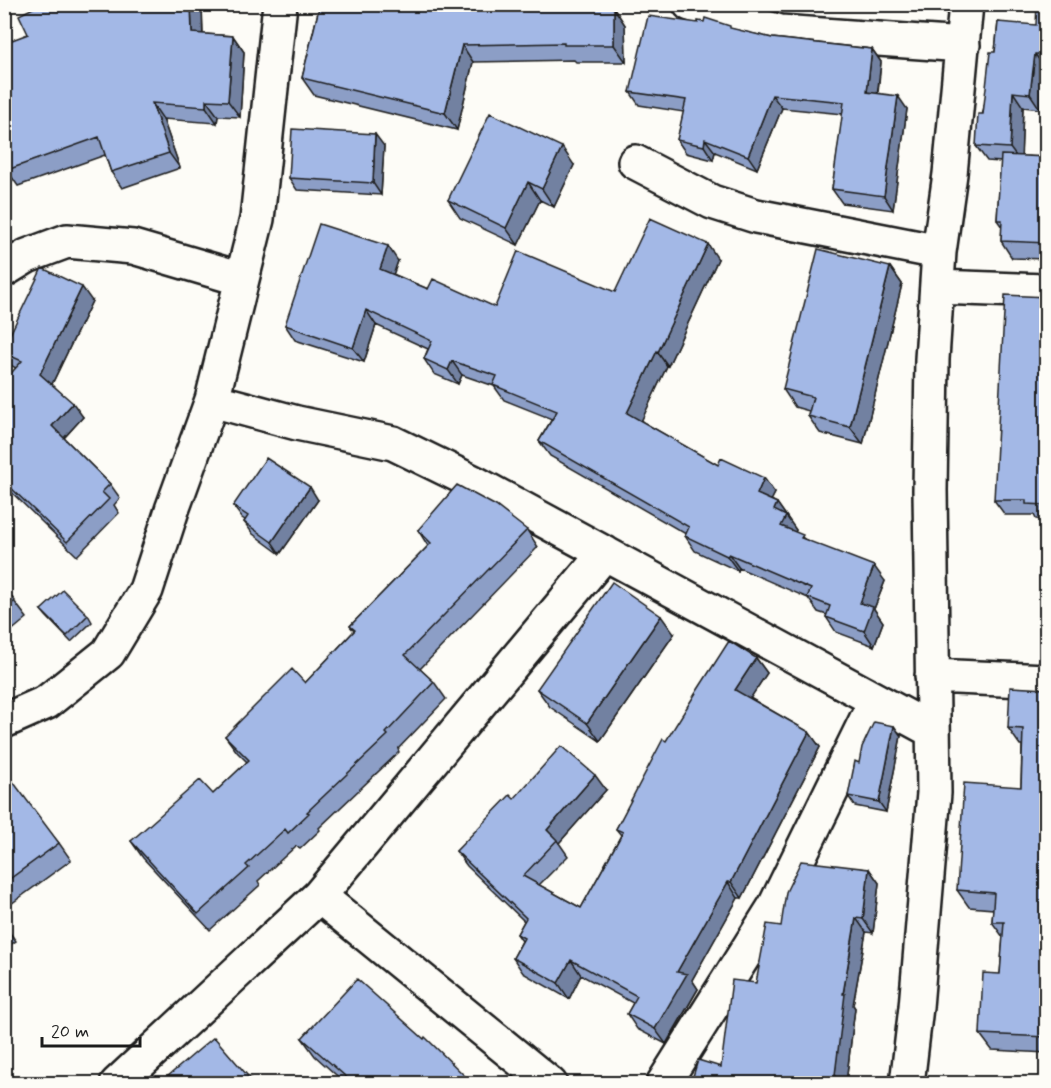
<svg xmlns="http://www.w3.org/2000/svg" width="1051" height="1088" font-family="Mynerve,sans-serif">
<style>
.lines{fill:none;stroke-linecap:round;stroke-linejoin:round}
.minor-casing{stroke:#1c1c1c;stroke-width:38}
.minor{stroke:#fdfcf7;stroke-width:33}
.wall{fill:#8c9ec6;stroke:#1c1c1c;stroke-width:1.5}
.shaded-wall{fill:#7281a1;stroke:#1c1c1c;stroke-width:1.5}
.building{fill:#a3b8e6;stroke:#1c1c1c;stroke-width:1.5}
</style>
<rect width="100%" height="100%" fill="#fdfcf7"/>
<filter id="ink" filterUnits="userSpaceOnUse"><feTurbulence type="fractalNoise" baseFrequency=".0167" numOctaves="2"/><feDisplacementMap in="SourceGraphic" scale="12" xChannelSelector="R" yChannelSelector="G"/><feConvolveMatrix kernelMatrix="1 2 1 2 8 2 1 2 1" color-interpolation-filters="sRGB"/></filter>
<g filter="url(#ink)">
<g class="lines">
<defs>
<path id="minor" d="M690,4L780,32L963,45
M635,162L712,202L756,216L939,252
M4,270L27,256L67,241L133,247L242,279
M937,287L1046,291
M212,400L297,423L393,443L475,483L933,731
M932,676L1046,681
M4,721L47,702L108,653L146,590L172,510L212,400L257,219L280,4
M319,896L550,1084
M117,1084L319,896L605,553
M663,1084L775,906L876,700
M907,1084L916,1007L934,793L930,490L932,359L939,252L950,174L966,4"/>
</defs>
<!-- minor casing -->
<use href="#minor" class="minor-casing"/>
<!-- minor -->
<use href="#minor" class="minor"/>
</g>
<!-- wall -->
<path class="wall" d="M41,4H202L203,34L233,36L244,52L240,117L218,116L217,123L163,119L180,168L122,188L111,172L105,155L18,186L7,170L28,34Z
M320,4H606V7L614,8L625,25L626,62H576L574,60L473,62L457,130L314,95L302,78Z
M998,22L1047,33V69H1046L1040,109L1023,107L1021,156L1047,157V259L1012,258L1001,241L1002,227L997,220L1001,162L987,161L976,146L995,52Z
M732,29L772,38L872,49L881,62L878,93L907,109L893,210L842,203L832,189L843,114L782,108L757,169L715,152L713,160L686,153L677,140L684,112L639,105L630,92Z
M384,146L381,195L297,190L289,178Z
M574,165L554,207L540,200L518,245L460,218L448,200Z
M718,259L668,366H667L641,421L718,465L775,493L771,500L777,503L796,530L795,532L806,540L885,581L874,609L883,622L874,646L836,632L826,617L827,615L818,612L808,598L739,568L738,571L695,551L685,536L686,534L550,456L539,441L552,419L504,400L494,386L462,375L458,384L434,374L424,359L428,349L376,325L364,362L295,340L285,325L398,261L393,274L428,289L495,307L615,292Z
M890,267L902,284L863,444L820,433L808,416L809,411L795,407L783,389Z
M1047,297V520L1036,519L1034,515H1005L994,500Z
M92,301L52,384L83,417L64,438L110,484L120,498L114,505L119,513L77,556L4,485V385L6,383L4,382L16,368L12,366L4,356V347Z
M318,500L280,554L253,534L244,522L245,520L242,518L233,506Z
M418,530H527L538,547L420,669L434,682L446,699L398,749L399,752L319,828L320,830L300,849L296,846L258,881L260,885L210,930L143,858L131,841L213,794L247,762L237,752L225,736L305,683L354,631L350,626L428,546Z
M4,560L8,564L4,567Z
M4,588L27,618L4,637Z
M41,610L88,615L92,622L71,642L46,616Z
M674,634L600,741L550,707L537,689Z
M756,658L767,673L750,698L809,732L820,747L742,898H738L692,980L698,989L666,1044L637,1029L627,1014L633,1003L581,975L569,999L523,973L513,958L522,941L517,934L524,921L467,866L456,851L514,799L606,790L559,843L568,856L539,885L581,908L621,835L616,829L666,741Z
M1047,689V1053L992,1050L980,1034L1000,974L1003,937L992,922L993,909L969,907L957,890L1021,787L1022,745H1020L1008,728Z
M894,726L901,736L886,812L855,806L848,796L859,763Z
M4,778L59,843L71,860L4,909Z
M869,869L879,883L873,933L866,932L853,1005L855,1008L846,1083H691L721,1067L756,983L781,926Z
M4,925L16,941L4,949Z
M302,1038L472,1083H345L315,1056Z"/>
<!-- shaded-wall -->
<path class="shaded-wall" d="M191,4H202L203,49L192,33Z
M614,8L625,25L626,62L614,45Z
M1045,32L1047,35V60L1043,54Z
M233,36L244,52L240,117L228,101Z
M462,45L473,62L457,130L445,113Z
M872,49L881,62L876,105L867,92Z
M1035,54L1046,69L1040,109L1030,94Z
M1013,92L1023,107L1021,163L1010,148Z
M772,95L782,108L757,169L748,156Z
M898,96L907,109L893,210L884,196Z
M206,100L218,116L217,123L206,107Z
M152,103L163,119L180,168L169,153Z
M375,134L384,146L381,195L373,183Z
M705,139L715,152L713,160L704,146Z
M562,147L574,165L554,207L542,189Z
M528,182L540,200L518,245L506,228Z
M708,244L718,259L668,366L658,352Z
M388,246L398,261L390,284L380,269Z
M890,267L902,284L863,444L850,427Z
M82,287L92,301L50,388L40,374Z
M366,310L376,325L364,362L353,348Z
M657,351L667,366L638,428L627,413Z
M452,361L462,375L458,384L448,370Z
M73,403L83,417L62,440L52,426Z
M764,478L775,493L767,509L757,494Z
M310,487L318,500L280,554L272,542Z
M777,503L796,530L791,541L781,526L774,510Z
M729,554L739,568L738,571L727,556Z
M874,566L885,581L874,609L883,622L874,646L864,631L860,603Z
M661,616L674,634L600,741L587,723Z
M756,658L767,673L746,705L735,690Z
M894,726L901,736L886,812L879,802Z
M809,732L820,747L742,898L731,882Z
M595,775L606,790L559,843L547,830Z
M869,869L879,883L873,933L863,919Z
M728,882L738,898L692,980L698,989L666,1044L655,1029L677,972Z
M856,918L866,932L853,1005L855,1008L846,1083H834L843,994Z
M571,960L581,975L569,999L558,983Z"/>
<!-- building -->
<path class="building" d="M41,4H191L192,33L233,36L228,101L206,100V107L152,103L169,153L111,172L99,137L7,170L4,164V43L28,34L19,15Z
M320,4H595L614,8V45H564V43L462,45L445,113L302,78Z
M1037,4H1047V33L1045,32L1043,54H1035L1030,94L1013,92L1010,148L976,146L978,114H983L990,52H995L998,22L1036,25Z
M648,16L698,23V21L704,22L705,18L730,26V28L772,38L872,49L867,92L898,96L884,196L832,189L844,102L772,95L748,156L705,139L704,146L677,140L686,100L630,92Z
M490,113L562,147L542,189L528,182L506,228L448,200Z
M292,129L375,134L373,183L289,178Z
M1001,155L1047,157V243L1001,241L1002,220H997Z
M650,218L708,244L658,352L657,351L627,413L718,465L721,458L764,478L757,494L777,503L774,510L786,516L781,526L803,535L801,538L874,566L860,603L873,607L864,631L826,617L830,606L807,597L811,589L729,554L727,556L685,536L689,527L539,441L557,411L493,385L497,376L452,361L448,370L424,359L432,341L366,310L353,348L285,325L319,224L388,246L380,269L428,289L433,279L495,307L518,251L615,292Z
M818,249L890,267L850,427L808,416L813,397L783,389Z
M42,268L82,287L40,374L73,403L52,426L110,484L102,492L109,499L67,542L4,481V385L6,383L4,381L22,361L4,353V347Z
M1005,295L1047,297V505L1026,504V500H994Z
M266,458L310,487L272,542L244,522L248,516L233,506Z
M457,485L496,506L527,530L405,655L434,682L386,733L388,735L307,812L309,813L288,833L285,829L246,865L249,868L198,914L131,841L200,780L213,794L249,760L225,736L292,669L305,683L355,630L350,626L431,543L418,530Z
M612,582L661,616L587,723L537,689Z
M4,588L15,601L4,610Z
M63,590L88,615L67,636L41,610Z
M729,641L756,658L735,690L809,732L731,882H728L677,972L687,974L655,1029L627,1014L637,996L571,960L558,983L513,958L524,938L517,934L526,918L456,851L510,795L514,799L561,746L595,775L547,830L557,840L523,876L581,908L623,832L616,829L663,739L666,741L697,691Z
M1010,687L1047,689V1037L980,1034L983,973L1000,974L1004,922H992L994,893L957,890L964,783L1021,787L1023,729L1008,728Z
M874,722L894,726L879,802L848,796L855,761L859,763L862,747Z
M8,775L59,843L4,883V778Z
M801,861L869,869L863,919L856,918L843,994H845L834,1083H691L698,1060L721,1067L732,980L756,983L767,924L781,926L786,892Z
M357,979L424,1039L425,1037L472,1083H353L302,1038Z
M214,1037L254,1083H160Z"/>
</g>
<!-- margin -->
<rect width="1051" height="1088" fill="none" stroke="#fdfcf7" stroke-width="24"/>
<rect x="12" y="12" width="1027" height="1064" fill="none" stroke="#1c1c1c" stroke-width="2" filter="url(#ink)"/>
<!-- scale -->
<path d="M42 1037v9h98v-9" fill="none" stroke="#1c1c1c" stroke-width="3"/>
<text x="51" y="1037" font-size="18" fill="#1c1c1c" stroke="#fdfcf7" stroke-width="4.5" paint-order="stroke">20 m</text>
</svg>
